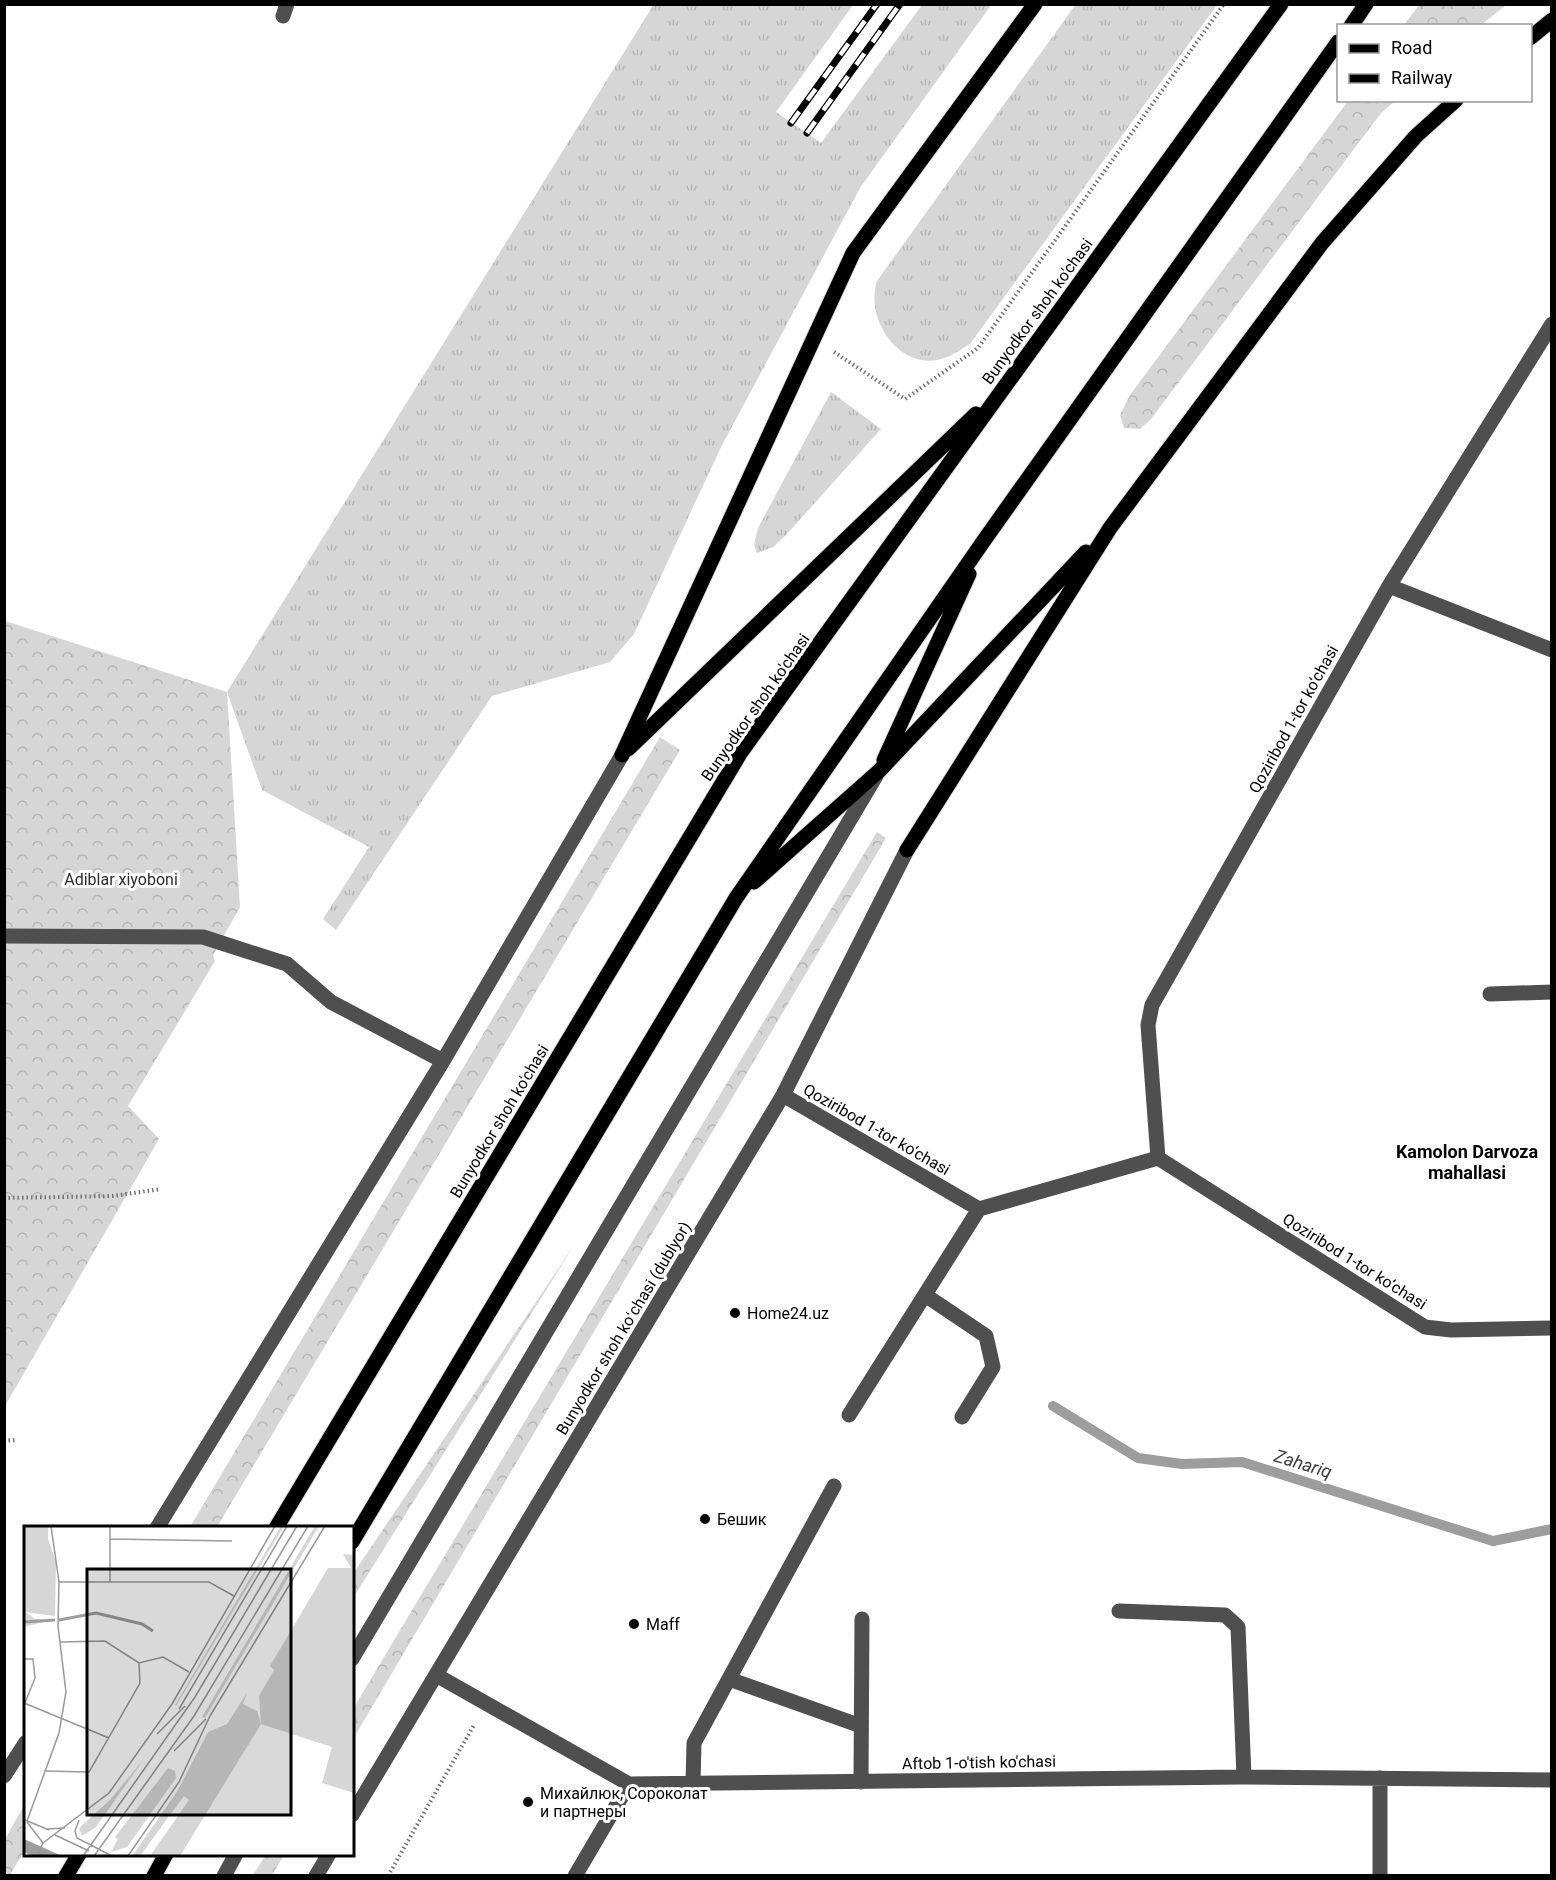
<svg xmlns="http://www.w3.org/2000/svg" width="1556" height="1880" font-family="Roboto,sans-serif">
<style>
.grass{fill:url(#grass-tufts)}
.forest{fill:url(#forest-crowns)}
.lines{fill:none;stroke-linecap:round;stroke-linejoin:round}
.stream{stroke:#9d9d9d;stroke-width:10}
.major-casing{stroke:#dbdbdb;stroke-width:17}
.path{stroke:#717171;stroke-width:4;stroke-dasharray:1.5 3;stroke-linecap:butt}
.minor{stroke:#4f4f4f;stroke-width:15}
.major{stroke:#000;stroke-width:15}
.rail-casing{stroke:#000;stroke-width:7}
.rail{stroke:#fff;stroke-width:4.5;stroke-dasharray:14;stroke-linecap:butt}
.poi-dot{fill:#000;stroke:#fff;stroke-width:2}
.labels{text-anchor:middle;stroke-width:6;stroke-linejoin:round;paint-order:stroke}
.street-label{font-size:16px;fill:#000;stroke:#fff}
.park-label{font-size:16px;fill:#2d2d2d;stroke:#fff}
.poi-label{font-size:16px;fill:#000;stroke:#fff;text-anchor:start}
.neighbourhood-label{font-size:18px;font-weight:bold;fill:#000;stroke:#fff}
.water-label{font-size:18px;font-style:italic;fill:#3e3e3e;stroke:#fff}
.inset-river{fill:none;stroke:#9d9d9d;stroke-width:3}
.inset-road{fill:none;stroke:#999;stroke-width:1.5}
.view{fill:#000;fill-opacity:0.15;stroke:#000;stroke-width:3}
.inset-edge{fill:none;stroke:#000;stroke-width:3}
</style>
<defs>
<pattern id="grass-tufts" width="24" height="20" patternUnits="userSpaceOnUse" patternTransform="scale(1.5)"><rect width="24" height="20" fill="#d6d6d6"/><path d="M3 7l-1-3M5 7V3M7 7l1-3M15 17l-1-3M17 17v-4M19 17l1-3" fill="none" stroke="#b6b6b6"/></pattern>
<pattern id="forest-crowns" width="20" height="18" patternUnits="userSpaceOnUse" patternTransform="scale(1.5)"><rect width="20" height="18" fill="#d6d6d6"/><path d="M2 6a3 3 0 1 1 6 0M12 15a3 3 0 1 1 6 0" fill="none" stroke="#b6b6b6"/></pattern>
</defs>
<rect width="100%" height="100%" fill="#fff"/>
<!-- grass -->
<path class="grass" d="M654,4L853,5L776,112L821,143L922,5H991L860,188L721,447L634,634L610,662L492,696L336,930L323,919L369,847L262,790L227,692Z
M1076,4L1217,5L970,344C960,350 949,358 937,360C896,367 865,317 877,281Z
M831,392L881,429L787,534L773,547L757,553L754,545L758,528Z"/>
<!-- forest -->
<path class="forest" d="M1419,5V4L1506,5L1481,25H1404Z
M1348,101H1395L1381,113L1151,419L1140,429L1124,428L1120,415L1130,395Z
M5,621L227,692L240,907L213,955L215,961L128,1106L159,1139L5,1406Z
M660,737L680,750L217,1527H190Z
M877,832L886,838L353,1739V1709Z
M575,1244L353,1598V1574Z
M25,1804V1850L10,1875H5V1839Z
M266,1854L284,1855L272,1875H253Z"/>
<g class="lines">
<!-- stream -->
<path class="stream" d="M1053,1406L1138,1458L1182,1464L1242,1462L1493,1541L1552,1529"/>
<defs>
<path id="major" d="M1351,26L1366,4
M1530,38L1552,20
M628,749L976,414
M622,755L853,253L1035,4
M884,760L969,574
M907,850L1110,528L1322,243L1416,136L1456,100
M754,882L879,771L1086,552
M276,1528L741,752L1281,4
M352,1542L736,898L985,539L1338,42
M66,1876L79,1854
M154,1876L166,1854"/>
</defs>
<!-- major casing -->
<use href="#major" class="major-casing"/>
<!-- path -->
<path class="path" d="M834,352L905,399L978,348L1224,4
M4,1198L113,1196L161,1189
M4,1441L15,1440
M388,1876L474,1725"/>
<!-- minor -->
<path class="minor" d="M283,16L287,4
M1389,586L1552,650
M4,936L203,937L287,964L331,1002L443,1061
M1490,994L1552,992
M783,1095L979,1209L1158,1158L1425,1327L1451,1330L1552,1328
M1158,1158L1148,1025L1152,1005L1389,586L1552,324
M925,1295L986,1336L993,1367L962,1417
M849,1415L979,1209
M157,1528L443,1061L622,755
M1119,1611L1225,1615L1238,1627L1244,1777
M352,1659L876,776
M436,1675L629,1784L1244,1777L1552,1780
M729,1679L861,1726
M4,1776L26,1742
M1380,1778V1876
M861,1782L862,1619
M693,1783L694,1743L834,1486
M352,1815L783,1095L907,850
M224,1876L236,1854
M316,1876L329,1854
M575,1876L629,1784"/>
<!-- major -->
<use href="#major" class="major"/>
<defs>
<path id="rail" d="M791,123L877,4
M807,133L900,4"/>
</defs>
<!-- rail casing -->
<use href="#rail" class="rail-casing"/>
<!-- rail -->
<use href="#rail" class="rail"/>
</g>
<!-- markers -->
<g class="poi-dot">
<circle cx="735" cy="1313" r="6"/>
<circle cx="705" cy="1519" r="6"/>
<circle cx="634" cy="1624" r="6"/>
<circle cx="528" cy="1802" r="6"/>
</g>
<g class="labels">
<!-- street labels -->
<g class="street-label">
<text transform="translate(1037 311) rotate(-54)" y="6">Bunyodkor shoh ko'chasi</text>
<text transform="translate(755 707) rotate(-55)" y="6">Bunyodkor shoh ko'chasi</text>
<text transform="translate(1293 719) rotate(-61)" y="6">Qoziribod 1-tor ko‘chasi</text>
<text transform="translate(499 1121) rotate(-59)" y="6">Bunyodkor shoh ko'chasi</text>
<text transform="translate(877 1129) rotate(30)" y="6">Qoziribod 1-tor ko‘chasi</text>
<text transform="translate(1355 1261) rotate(32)" y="6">Qoziribod 1-tor ko‘chasi</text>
<text transform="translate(623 1328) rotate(-59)" y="6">Bunyodkor shoh koʻchasi (dublyor)</text>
<text transform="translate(979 1762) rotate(-1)" y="6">Aftob 1-o'tish ko'chasi</text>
</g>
<!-- park labels -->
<g class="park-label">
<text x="121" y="885">Adiblar xiyoboni</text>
</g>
<!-- poi labels -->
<g class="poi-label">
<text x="747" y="1319">Home24.uz</text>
<text x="717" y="1525">Бешик</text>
<text x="646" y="1630">Maff</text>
<text x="540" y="1799">Михайлюк, Сороколат<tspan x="540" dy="18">и партнеры</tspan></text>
</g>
<!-- neighbourhood labels -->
<g class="neighbourhood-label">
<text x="1467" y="1158">Kamolon Darvoza<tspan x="1467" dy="21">mahallasi</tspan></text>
</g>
<!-- water labels -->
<g class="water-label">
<text transform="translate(1303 1464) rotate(17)" y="6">Zahariq</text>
</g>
</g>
<!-- overview -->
<g transform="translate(24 1526)">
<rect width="330" height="330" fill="#fff"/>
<path d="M223,167L219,178L233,185L237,198L156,330H126L165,274L160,270L116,330H108L154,264L184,206L203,198ZM144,242L151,245L152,252L103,321L87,326L94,313L91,311Z" fill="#d6d6d6"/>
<path d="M257,0H260L152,180L151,179ZM291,0H295L181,192L178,191ZM319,28L330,29V267L298,257L308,221L237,198L235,170L250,144L246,140L304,42H327ZM0,85L11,93L27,94L0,101ZM120,233L72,301L58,310L55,302L86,274Z" fill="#d6d6d6"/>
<path d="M0,0H24V13L32,36L31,90L0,86Z" fill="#d6d6d6"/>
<path d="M0,313L38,330H8L0,326Z" fill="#9d9d9d"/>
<path class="inset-river" d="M35,94L72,87L118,98L129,105M0,96L31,94"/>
<path class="inset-road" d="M86,0V56M86,13L208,15M35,56H185L210,70M36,116L81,115L115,137L139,131L165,146M0,133H9L11,152L1,177M0,177L85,212M148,178L251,0M155,183L263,0M186,190L301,0M133,208L161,180M150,225L182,193M20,245L65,246L116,157L115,137M1,294L25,304M55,294L51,305L53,312L88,330M3,295L35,207L42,166L34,100L35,56L27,0M3,296L19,317M23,303L41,302M31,309L65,325M13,330L19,317L85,267L148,178M59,330L171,171L273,0M70,330L170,190L284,0M104,330L155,256L186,190"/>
<path class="view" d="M63,43H267V289H63Z"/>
<rect width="330" height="330" class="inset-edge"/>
</g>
<!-- border -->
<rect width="1556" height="1880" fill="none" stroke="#000000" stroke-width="12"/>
<!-- legend -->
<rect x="1337" y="24" width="195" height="78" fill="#ffffff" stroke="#999999" stroke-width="1.5"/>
<rect x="1349" y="44" width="30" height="9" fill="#000000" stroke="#999999" stroke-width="1.5"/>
<text x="1391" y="54" font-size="18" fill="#000000">Road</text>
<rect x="1349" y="74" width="30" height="9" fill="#000000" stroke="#999999" stroke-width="1.5"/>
<text x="1391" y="84" font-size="18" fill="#000000">Railway</text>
</svg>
